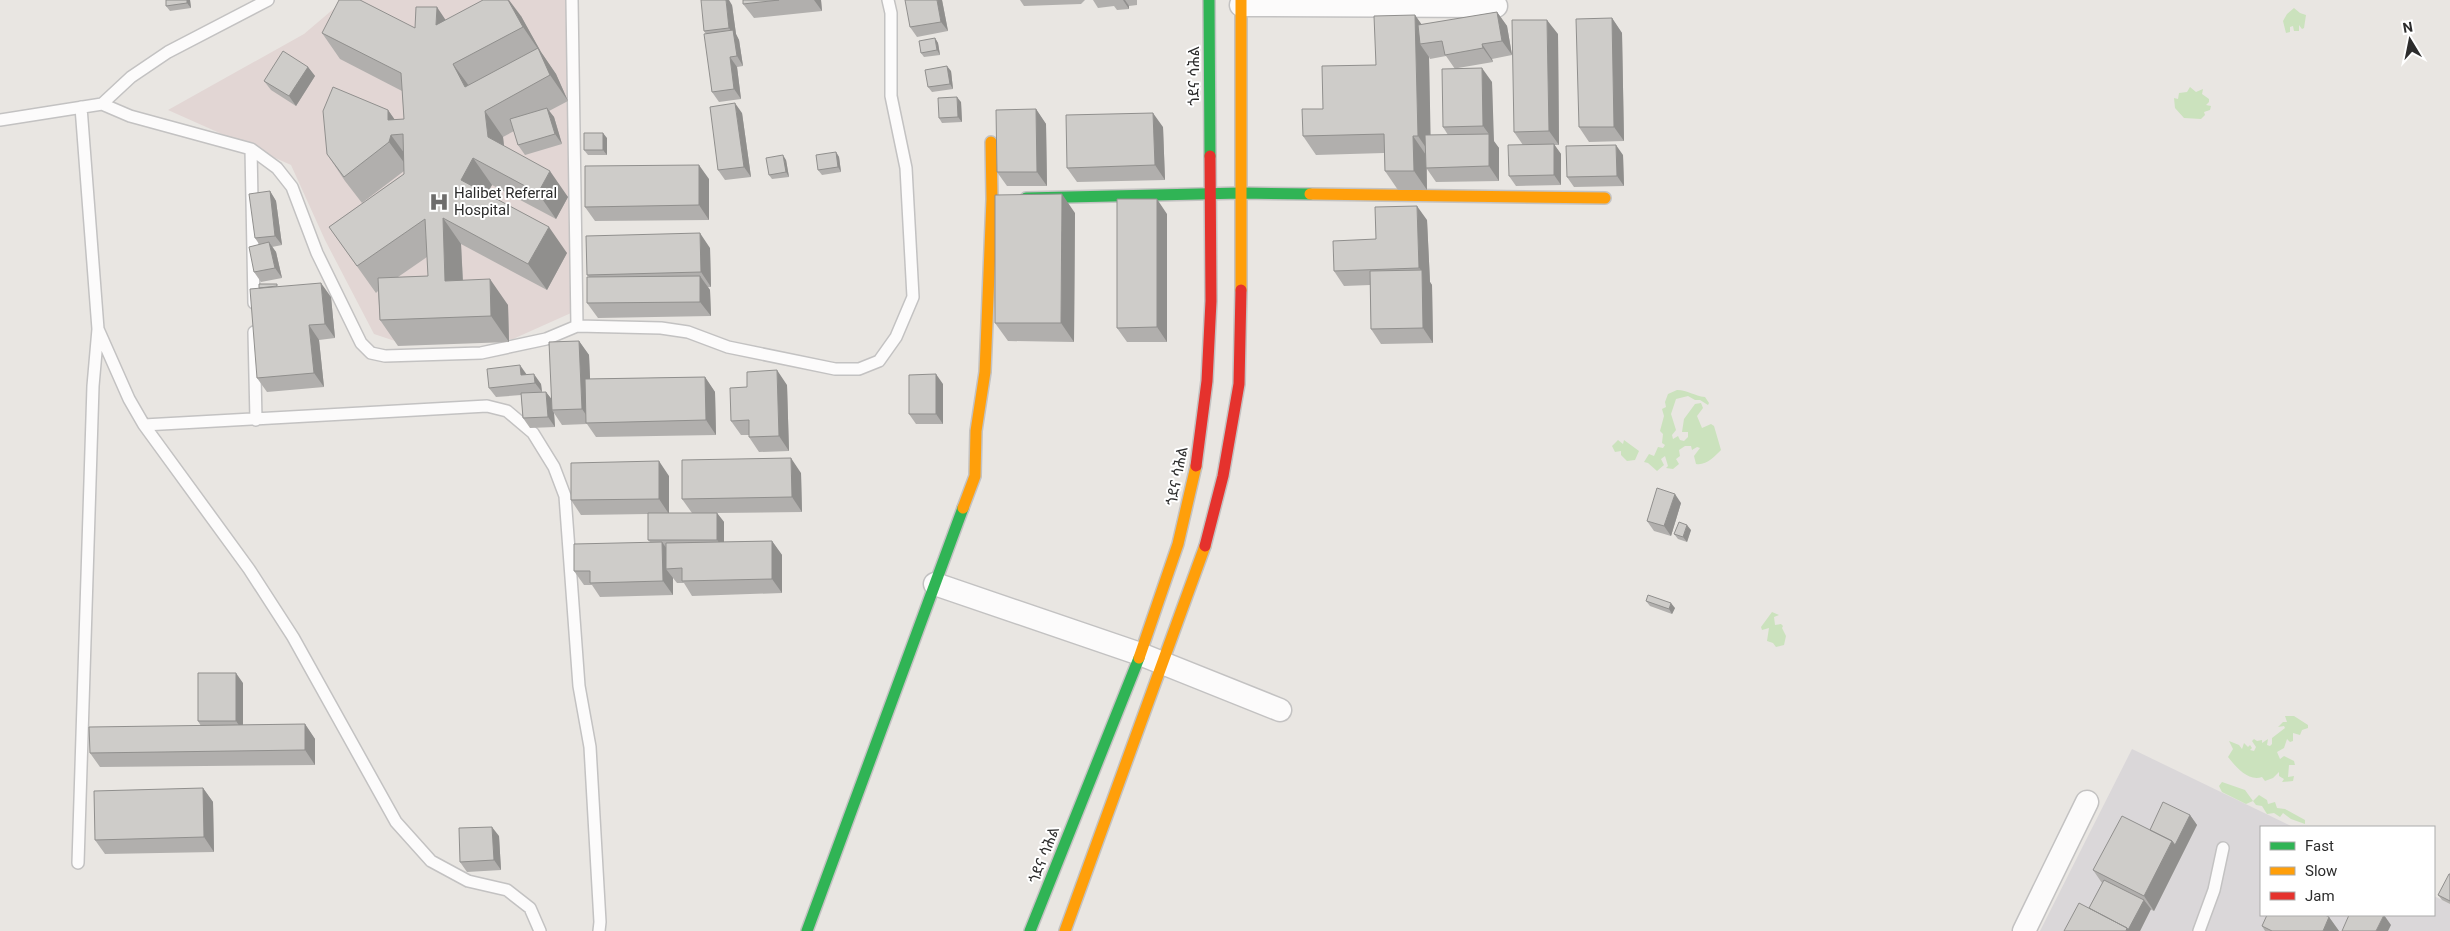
<svg xmlns="http://www.w3.org/2000/svg" width="2450" height="931" font-family="Roboto,'Noto Sans Ethiopic',sans-serif">
<style>
.industrial{fill:#dad7d9}
.medical{fill:#e2d6d4}
.green{fill:#cbe2bd}
.lines{fill:none;stroke-linecap:round;stroke-linejoin:round}
.lane-casing{stroke:#c3c2c2;stroke-width:14}
.street-casing{stroke:#c3c2c2;stroke-width:25}
.fast-casing{stroke:#c3c2c2;stroke-width:14}
.slow-casing{stroke:#c3c2c2;stroke-width:14}
.jam-casing{stroke:#c3c2c2;stroke-width:14}
.lane{stroke:#fcfbfb;stroke-width:11}
.street{stroke:#fcfbfb;stroke-width:22}
.fast{stroke:#30b455;stroke-width:11}
.slow{stroke:#ff9f0a;stroke-width:11}
.jam{stroke:#e5322d;stroke-width:11}
.wall{fill:#b1afad;fill-rule:evenodd}
.shaded-wall{fill:#908f8d}
.building{fill:#ceccc9;stroke:#908f8d}
.labels{text-anchor:middle;stroke-width:4;stroke-linejoin:round;paint-order:stroke}
.street-label{font-size:15px;fill:#2c2c2c;stroke:#fff}
.poi-label{font-size:15px;fill:#2c2c2c;stroke:#fff;text-anchor:start}
</style>
<rect width="100%" height="100%" fill="#e9e6e2"/>
<!-- industrial -->
<path class="industrial" d="M2132,749L2293,827H2261V915H2434V896L2450,904V931H2040Z"/>
<!-- medical -->
<path class="medical" d="M344,0H568L571,313L513,339L398,342L374,334L325,240L291,165L168,110L304,34Z"/>
<!-- green -->
<path class="green" d="M2294,8L2300,13L2306,15L2304,28L2302,29L2299,25V31H2294L2293,26L2290,27V32L2286,33L2283,21L2287,14Z
M2190,87L2196,92L2203,89L2202,94L2209,99V102L2206,105L2211,106L2210,110L2204,112L2205,115L2201,119L2184,118L2175,108L2174,98L2178,99L2179,93L2187,92Z
M1677,390C1688,390 1694,396 1705,397L1709,403L1708,405L1700,400H1695L1688,396L1676,399L1671,414L1676,430L1672,435L1673,439L1678,436L1680,440L1684,441L1688,437V432H1682L1684,419L1695,404L1701,403L1703,408L1697,416L1702,428L1711,424L1714,426L1721,450C1715,456 1706,466 1696,464L1694,456L1700,448L1697,447L1692,450L1691,446H1685L1679,450L1680,456L1676,459L1679,464L1673,469L1666,468L1668,466L1665,456L1661,459L1664,465L1657,471L1648,463L1644,462L1649,454L1654,456L1658,447L1663,448L1665,445L1662,443L1663,434L1660,431L1664,416L1662,409L1666,407L1665,402L1668,394Z
M1618,440L1623,444L1624,440L1639,451L1635,460L1627,461L1621,455V451L1615,452L1612,446Z
M1772,612L1779,615L1774,617L1775,625L1781,624L1783,626L1782,628L1786,636L1784,645L1776,647L1773,643L1767,641L1769,628L1762,630L1761,627Z
M2285,716H2294L2308,725V728L2302,730L2300,735L2293,733V741L2290,742L2287,739L2284,748L2277,752L2280,759L2284,756L2294,761L2295,765H2289L2288,777L2294,776L2293,781L2282,782L2284,779L2279,776V772L2273,778L2265,781L2262,777C2248,782 2235,766 2228,757L2233,749L2229,741L2239,745L2242,749L2244,743L2248,747L2250,745L2252,748L2250,750L2254,751L2256,747L2252,741L2254,739L2257,741L2262,740V743L2268,739L2267,745L2270,746L2272,744V738L2285,728L2284,726L2278,727L2283,722H2287Z
M2222,782L2245,790L2253,801L2259,795L2267,800L2268,804L2275,802L2277,808L2285,809L2305,820V824L2291,819L2283,813L2280,817L2274,813L2267,814L2262,806L2256,805L2253,801L2246,804L2222,792L2219,786Z"/>
<g class="lines">
<defs>
<path id="lane" d="M268,0L168,52L131,77L102,104L130,116L251,149L277,168L292,187L317,253L361,343L371,353L385,356L481,353L546,339L577,326L572,0
M0,120L102,104
M251,149L254,303
M577,326L661,328L688,332L728,347L835,369H859L879,361L896,337L913,297L906,168L891,96V13L888,0
M98,329L129,399L144,425L249,569L293,637L396,822L431,861L468,881L507,890L530,908L540,931
M254,332L256,420
M144,425L487,406L507,411L533,433L554,467L565,496L579,686L590,747L600,922L599,931
M78,863L93,386L98,329L81,107
M2199,931L2214,890L2223,848"/>
<path id="street" d="M1241,5L1496,6
M935,584L1140,654L1280,710
M2024,931L2087,802"/>
<path id="fast" d="M1209,0L1210,156
M1026,198L1241,193L1310,194
M807,931L963,508
M1030,931L1139,658"/>
<path id="slow" d="M1241,0V290
M1310,194L1605,198
M963,508L975,476L976,431L985,372L992,199L991,142
M1139,658L1178,544L1196,466
M1065,931L1205,546"/>
<path id="jam" d="M1196,466L1207,381L1211,301L1210,156
M1205,546L1223,476L1239,384L1241,290"/>
</defs>
<!-- lane casing -->
<use href="#lane" class="lane-casing"/>
<!-- street casing -->
<use href="#street" class="street-casing"/>
<!-- fast casing -->
<use href="#fast" class="fast-casing"/>
<!-- slow casing -->
<use href="#slow" class="slow-casing"/>
<!-- jam casing -->
<use href="#jam" class="jam-casing"/>
<!-- lane -->
<use href="#lane" class="lane"/>
<!-- street -->
<use href="#street" class="street"/>
<!-- fast -->
<use href="#fast" class="fast"/>
<!-- slow -->
<use href="#slow" class="slow"/>
<!-- jam -->
<use href="#jam" class="jam"/>
</g>
<!-- wall -->
<path class="wall" d="M166,0H190L191,8L170,11L166,6Z
M743,0H821L822,11L754,18L743,4Z
M942,0L948,31L917,37L910,27Z
M1020,0H1085L1081,4L1024,6Z
M1093,0H1137V5L1129,6V9L1117,10L1114,6L1098,8Z
M732,5L736,34L739,40L743,66L737,67L741,99L719,102L712,92L706,34L704,31Z
M1497,12L1507,26L1512,55L1492,59L1493,62L1458,68L1492,82L1493,141L1499,148V181L1436,182L1427,169V190H1398L1385,171L1384,153L1316,155L1303,136L1323,109L1376,65L1415,15L1422,25ZM1446,56L1455,69L1443,127L1448,135H1430L1429,57L1430,59Z
M521,16L541,52L556,74L568,101L549,111L554,117L562,144L525,155L518,145L514,131L503,137L504,146L568,197L556,219L492,185L487,194L567,253L547,290L461,244L463,280L508,305L509,342L398,346L380,320L378,291L376,293L329,227L404,174V171L362,203L345,181L327,154L388,110L395,120L404,119L402,91L340,59L322,33L415,28L446,20ZM427,257L428,276L398,277Z
M1612,18L1622,33L1624,141L1589,142L1579,127Z
M1558,34L1559,145H1554L1561,154V185L1516,186L1509,176L1523,145L1514,132Z
M935,38L938,43L940,55L924,57L921,53Z
M308,67L315,76L296,106L271,90L264,81Z
M951,71L953,89L932,92L928,87Z
M961,102L962,122L942,123L939,118Z
M1036,109L1046,124L1047,186H1007L997,172Z
M742,113L751,177L725,180L718,170Z
M1163,127L1165,180L1077,182L1067,168Z
M607,138V155H588L584,150Z
M836,152L839,157L841,172L822,175L818,170Z
M1623,155L1624,186L1574,187L1567,177Z
M786,160L789,177L772,179L769,175Z
M709,179V220L595,221L585,207Z
M270,191L276,201L282,245L272,247L276,252L282,278L261,282L254,272L259,244L255,238Z
M1075,213L1074,342L1008,341L995,323Z
M1167,214V342H1127L1117,328Z
M1427,220L1430,282L1432,285L1433,343L1381,344L1371,329L1370,285L1344,286L1334,271L1376,239Z
M710,248L711,287H708L710,290L711,316L598,318L587,303L589,277L587,275Z
M278,286L331,297L335,338L319,340L324,387L267,392L257,378Z
M579,341L589,355L590,379L705,377L715,392L716,435L596,437L587,424L562,425L554,413L555,427L530,428L523,418L521,395L496,397L489,388L527,375L541,384L542,392H546L552,400Z
M943,384V424H916L909,414Z
M787,385L789,451L759,452L749,437V435H741L731,421Z
M801,473L802,512L717,513L724,522V542L772,541L782,555V593L692,596L684,583H677L673,578V595L600,597L592,585H584L574,571L650,542L648,540V514L581,515L571,500L669,476V513H692L682,499Z
M1681,503L1671,536L1654,531L1647,521Z
M1691,530L1687,542L1678,539L1674,534Z
M1646,601L1675,608L1672,614L1650,606Z
M243,683V725L305,724L315,739V765L100,767L90,753L201,726L198,721Z
M203,788L213,802L214,852L105,854L95,840Z
M2190,815L2197,825L2154,911L2150,909H2151L2140,931H2064L2089,908L2102,883L2093,870L2150,830Z
M499,836L501,870L467,872L460,862Z
M2450,874V904L2442,900L2438,895Z
M2329,917L2339,931H2265L2262,926Z"/>
<!-- shaded-wall -->
<path class="shaded-wall" d="M187,0H190L191,8L187,3Z
M508,0H509L521,16L541,52L556,74L568,101L550,75L538,49L523,27Z
M726,0H729L732,5L736,34L739,40L743,66L737,56L733,34L729,28Z
M814,0H821L822,11Z
M937,0H942L948,31L941,22Z
M1123,0H1125L1129,6V9Z
M437,7L455,34L436,25Z
M1497,12L1507,26L1512,55L1502,41Z
M1415,15L1428,34L1420,44L1429,57L1431,155L1418,136Z
M1612,18L1622,33L1624,141L1614,127Z
M1547,20L1558,34L1559,145L1549,131Z
M935,38L938,43L940,55L937,50Z
M1482,44L1492,59L1493,62L1483,48Z
M730,57L737,67L741,99L734,89Z
M453,64L472,90L465,87Z
M947,66L951,71L953,89L950,84Z
M308,67L315,76L296,106L289,96Z
M1482,68L1492,82L1494,141L1483,126Z
M957,97L961,102L962,122L958,117Z
M735,103L742,113L751,177L744,167Z
M547,108L554,117L562,144L555,134Z
M1036,109L1046,124L1047,186L1037,172Z
M388,110L406,136L388,120Z
M485,111L503,137L506,164L488,137Z
M1153,113L1163,127L1165,180L1155,165Z
M603,133L607,138V155L603,150Z
M1489,134L1499,148V181L1489,166Z
M391,135L410,161L408,168L389,142Z
M1413,136L1426,155L1427,190L1414,171Z
M1554,144L1561,154V185L1554,175Z
M1616,145L1623,155L1624,186L1617,176Z
M836,152L839,157L841,172L838,167Z
M783,155L786,160L789,177L786,172Z
M473,158L492,185L480,206L461,180Z
M699,165L709,179V220L699,205Z
M550,171L568,197L556,219L538,193Z
M270,191L276,201L282,245L275,236Z
M1062,194L1075,213L1074,342L1061,323Z
M1157,199L1167,214V342L1157,327Z
M1417,206L1427,220L1430,282L1432,285L1433,343L1423,328L1422,271L1419,268Z
M443,218L461,244L464,307L445,281Z
M549,227L567,253L547,290L528,264Z
M700,233L710,248L711,287L701,272Z
M269,242L276,252L282,278L275,268Z
M700,276L710,290L711,316L700,302Z
M490,279L508,305L509,342L491,316Z
M321,283L331,297L335,338L325,324Z
M309,325L319,340L324,387L314,373Z
M579,341L589,355L592,422H591L582,409Z
M520,365L527,375H521Z
M777,370L787,385L789,451L779,436Z
M534,374L541,384L542,392L535,383Z
M936,374L943,384V424L936,414Z
M705,377L715,392L716,435L706,420Z
M546,392L553,401L552,410L554,413L555,427L548,417Z
M791,458L801,473L802,512L792,497Z
M659,461L669,476V514L659,499Z
M1675,494L1681,503L1671,536L1664,526Z
M717,513L724,522V549L717,540Z
M1687,525L1691,530L1687,542L1683,537Z
M772,541L782,555V593L772,579Z
M662,542L672,556L666,569L673,578V595L663,581Z
M1671,603L1675,608L1672,614L1669,609Z
M236,673L243,683V731L236,721Z
M305,724L315,739V765L305,750Z
M203,788L213,802L214,852L204,837Z
M2190,815L2197,825L2154,911L2144,896L2172,841Z
M492,827L499,836L501,870L494,860Z
M2144,900L2151,909L2140,931H2126Z
M2384,915L2391,925L2388,931H2376Z
M2329,917L2339,931H2323Z"/>
<!-- building -->
<path class="building" d="M166,0H187V3L166,6Z
M339,0H360L415,28L416,7H437L436,25L483,0H508L523,27L453,64L465,87L538,48L550,75L485,111L488,137L550,171L538,193L473,158L461,180L549,227L528,264L443,218L445,281L490,279L491,316L380,320L378,278L428,276L425,219L357,266L329,227L404,174L403,134L391,135L389,142L344,177L327,154L323,111L333,87L388,110V120L404,119L401,73L322,33Z
M701,0H726L729,28L704,31Z
M743,0H779L743,4Z
M905,0H937L941,22L910,27Z
M1497,12L1502,41L1482,44L1483,48L1445,55L1442,41L1420,44L1418,25Z
M1415,15L1418,136H1413L1414,171H1385L1384,134L1303,136L1302,109H1323L1322,66L1376,65L1374,16Z
M1612,18L1614,127H1579L1576,19Z
M1512,20H1547L1549,131L1514,132Z
M733,30L737,56L730,57L734,89L712,92L704,34Z
M935,38L937,50L921,53L919,41Z
M283,51L308,67L289,96L264,81Z
M947,66L950,84L928,87L925,70Z
M1482,68L1483,126L1443,127L1442,69Z
M957,97L958,117L939,118L938,98Z
M735,103L744,167L718,170L710,107Z
M547,108L555,134L518,145L510,119Z
M1036,109L1037,172H997L996,110Z
M1153,113L1155,165L1067,168L1066,115Z
M584,133H603V150H584Z
M1489,134V166L1426,168L1425,135Z
M1554,144V175L1509,176L1508,145Z
M1616,145L1617,176L1567,177L1566,146Z
M836,152L838,167L818,170L816,155Z
M783,155L786,172L769,175L766,158Z
M699,165V205L585,207V166Z
M270,191L275,236L255,238L249,194Z
M1062,194L1061,323H995V195Z
M1117,199H1157V327L1117,328Z
M1417,206L1419,268L1334,271L1333,241L1376,239L1375,207Z
M700,233L701,272L587,275L586,236Z
M269,242L275,268L254,272L249,247Z
M1422,270L1423,328L1371,329L1370,271Z
M700,276V302L587,303V277Z
M321,283L325,324L309,325L314,373L257,378L250,289Z
M259,284H277V286L259,288Z
M579,341L582,409L552,410L549,342Z
M520,365L521,375L534,374L535,383L489,388L487,369Z
M777,370L779,436L749,437V420L731,421L730,388L747,387V372Z
M936,374V414H909V375Z
M705,377L706,420L586,423L585,379Z
M546,392L548,417L523,418L521,393Z
M791,458L792,497L682,499V460Z
M659,461V499L571,500V463Z
M1657,488L1675,494L1664,526L1647,521Z
M648,513H717V540H648Z
M1679,522L1687,525L1683,537L1674,534Z
M772,541V579L682,581V568L666,569V543Z
M662,542L663,581L590,583V571H574V544Z
M1648,595L1671,603L1669,609L1646,601Z
M198,673H236V721H198Z
M305,724V750L90,753L89,727Z
M203,788L204,837L95,840L94,791Z
M2163,802L2190,815L2175,845L2172,841L2150,830Z
M2122,816L2172,841L2144,896L2093,870Z
M492,827L494,860L460,862L459,828Z
M2449,874H2450V901L2438,895Z
M2104,880L2144,900L2128,930L2127,928L2089,908Z
M2079,903L2127,928L2126,931H2064Z
M2267,915H2325L2329,917L2323,931H2272L2262,926Z
M2349,915H2384L2376,931H2342Z"/>
<!-- icons -->
<defs>
<symbol id="hospital-bare" viewBox="-9 -9 18 18"><path d="M-5-5h3v3.5h4V-5h3V5h-3V1.5h-4V5h-3Z" fill="#6e6d6c" stroke="#fff" stroke-width="2.5" paint-order="stroke"/></symbol>
</defs>
<g fill-rule="evenodd">
<use href="#hospital-bare" x="425" y="188" width="28" height="28"/>
</g>
<g class="labels">
<!-- street labels -->
<g class="street-label">
<text transform="translate(1194 76) rotate(-90)" y="5">ጎደና ሳሕል</text>
<text transform="translate(1177 476) rotate(-79)" y="5">ጎደና ሳሕል</text>
<text transform="translate(1044 855) rotate(-69)" y="5">ጎደና ሳሕል</text>
</g>
<!-- poi labels -->
<g class="poi-label">
<text x="454" y="198">Halibet Referral<tspan x="454" dy="17">Hospital</tspan></text>
</g>
</g>
<!-- legend -->
<rect x="2260" y="826" width="175" height="90" fill="#ffffff" stroke="#ababab"/>
<rect x="2270" y="842" width="25" height="8" fill="#30b455" stroke="#ababab"/>
<text x="2305" y="851" font-size="15" fill="#2c2c2c">Fast</text>
<rect x="2270" y="867" width="25" height="8" fill="#ff9f0a" stroke="#ababab"/>
<text x="2305" y="876" font-size="15" fill="#2c2c2c">Slow</text>
<rect x="2270" y="892" width="25" height="8" fill="#e5322d" stroke="#ababab"/>
<text x="2305" y="901" font-size="15" fill="#2c2c2c">Jam</text>
<!-- north arrow -->
<g transform="translate(2410 40) rotate(350)" stroke="#ffffff" stroke-width="4" paint-order="stroke">
<path d="M0-4L9 19L0 12L-9 19Z" fill="#2c2c2c"/>
<text y="-8" font-size="14" font-weight="bold" text-anchor="middle" fill="#2c2c2c">N</text>
</g>
</svg>
